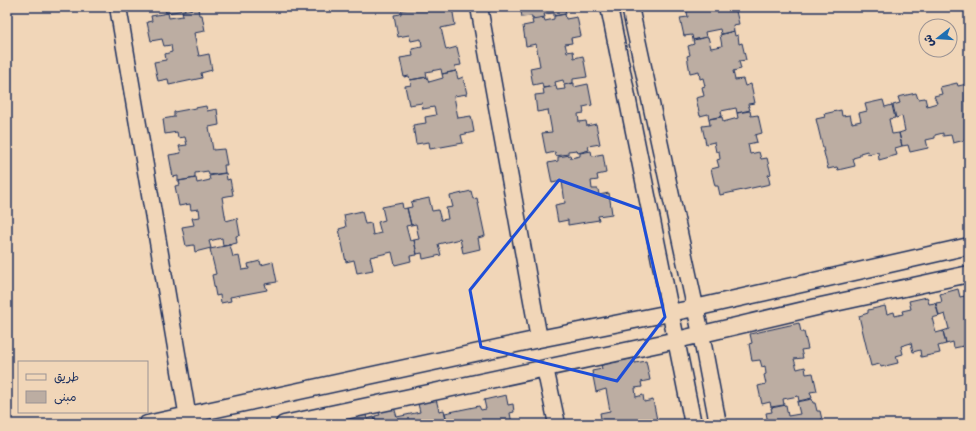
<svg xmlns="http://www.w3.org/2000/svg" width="976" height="431" font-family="Itim,'Playpen Sans Arabic',sans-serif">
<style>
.building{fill:#bcada2;stroke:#1b2f5e}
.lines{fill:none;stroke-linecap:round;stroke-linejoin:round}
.street-casing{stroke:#1b2f5e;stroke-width:19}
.street{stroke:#f1d6b8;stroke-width:16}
.marked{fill:none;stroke:#1d4ed8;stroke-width:3;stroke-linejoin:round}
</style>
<rect width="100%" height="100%" fill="#f1d6b8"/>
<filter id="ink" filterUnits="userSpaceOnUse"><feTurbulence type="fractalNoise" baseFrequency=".025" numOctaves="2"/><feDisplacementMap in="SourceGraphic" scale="8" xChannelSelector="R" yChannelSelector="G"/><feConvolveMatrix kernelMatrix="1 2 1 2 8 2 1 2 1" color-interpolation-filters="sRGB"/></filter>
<g filter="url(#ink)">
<!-- building -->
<path class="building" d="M165,7H185V10L166,13Z
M414,7H440L441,9L452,7L455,25L441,28L446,50L457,47L461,65L455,66L456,71L442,74L441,69L426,72L427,77L410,80L409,76L404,77L400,58L413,56L412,49L422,47L421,39L411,41L409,35L398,37L394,15L401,14V10Z
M520,7H576L565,9L566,14L554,16V13L544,14L545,17L532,19V16L522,17Z
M686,7H735L739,24L733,25L734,31L721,34L720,29L705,32L706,37L693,40L692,35L684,36L680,18L688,17Z
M198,8L199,15H202L205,31L194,33L199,56L209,54L212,70L201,73L202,78L169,85L168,79L158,81L154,62L166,60L165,54L172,52L171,45L164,46L162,39L151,41L147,22L152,21L151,16L168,13L169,18L183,16L182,11Z
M565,14L566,19L577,17L581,36L571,38L572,43L565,44L567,52L573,51L574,58L583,56L587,77L573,79V83L564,84L563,80L555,82L556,86L543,88L542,83L533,85L530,68L540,66L536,44L526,46L523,26L533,24L532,20L544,18L545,21L554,19V16Z
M734,31L735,36L738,35L739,44L742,43L746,60L739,61L741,69L733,71L735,80L743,79L745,86L751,84L755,103L748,104L750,110L737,113L736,108L721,111L722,116L709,119L708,114L700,116L696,98L704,96L702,87L705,86L703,78L700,79L699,71L690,73L687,56L690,55L688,46L694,44L693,40L708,37L711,48L722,46L720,35Z
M456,71L458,79L463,77L467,94L454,96L458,118L471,116L474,132L461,135L463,143L430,149L429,142L416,144L413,125L426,123L425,117L436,115L434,107L423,109L422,103L409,105L405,86L411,85L410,80L427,77L429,82L443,78L442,74Z
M574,83V87L588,84L592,105L583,107L584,113L578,114L579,122L586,121L587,126L596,124L600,144L588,146L589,150L578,153L577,150L568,151V154L556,156L555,152L546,154L542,133L552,132L548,110L537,112L535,95L544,94L543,88L556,86L557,90L565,89L564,85Z
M957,83L958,86L967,84L969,94V139L953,143L951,135L943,136V133L935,135V138L926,140L928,148L910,152L908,145L902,146L899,133L905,131L902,116L896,118L893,105L900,103L898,97L916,93L918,99L925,98L927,106L937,103L934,96L942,94L940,87Z
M883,100L885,107L892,105L895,118L889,119L892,134L899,133L902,146L895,148L897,155L879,160L878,152L868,154L867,151L860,153V156L853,158L855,166L838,170L837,167L828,169L816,119L825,117L824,114L841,110L842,116L850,115L852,123L861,121L859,113L867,111L865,104Z
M206,106L207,111L217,109L219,125L209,127L213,150L224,149L227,165H224L225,173L209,175L208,171L195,173V178L178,181V176L173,177L169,155L181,153L179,146L187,145L185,137L178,138L177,132L165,134L163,119L174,117V112Z
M750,111L751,116L758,115L762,133L755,135L757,142L748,144L750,154L759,152L761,159L767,158L771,174L768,175L770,184L720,195L718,186H715L711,169L719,167L717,160L720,159L719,151L716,152L714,142L706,144L702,126L710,125L709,119L722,117L723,122L738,118L737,113Z
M591,151L592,156L603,154L606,173L597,175L598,180L591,181L592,189H598L599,195L609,193L612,214L598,216L599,220L568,225V220L558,222L555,205L565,203L562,181L552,183L548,163L558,161V157L570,155L571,158L580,156V153Z
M226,173L227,180L230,179L233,195L222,197L226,221L237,218L240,235L236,236L237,243L223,246L222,238L209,241L211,248L195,252L194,245L186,246L182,227L194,225L192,218L200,217L199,209L191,210L190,204L179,206L175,186L180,185L179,181L196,178L197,183L210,180L209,176Z
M471,191L473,199L477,198L485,236L478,238L480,249L463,253L460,239L438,244L441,255L423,259L422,253L417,254L414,240L419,239L416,224L411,225L407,208L412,207L411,202L429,198L432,211L438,210L441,220L448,219L446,208L453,207L450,196Z
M402,203L403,209L407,208L411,225L406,226L410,241L414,240L417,255L410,256L411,261L395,265L392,252L370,257L373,270L357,273L354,260L346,262L339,229L346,227L344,215L362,211L365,224L371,223L373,235L381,233L378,222L385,220L382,207Z
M230,245L233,257L239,256L242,270L249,269L248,264L260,261L261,265L273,262L277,282L265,284L267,290L230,297L231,301L221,303L220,295L216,296L212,275L216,274L210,249Z
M958,289L960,297L969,295V345L954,348L953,342L946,344L943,331L949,329L945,314L939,316L936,303L942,302L940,294Z
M927,297L929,304L935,303L939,316L932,318L936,333L943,331L946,344L938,346L940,353L921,357L920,350L913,352L911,343L901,346L903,354L896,356L898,363L881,367L880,364L871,366L859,316L868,313V310L885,306L887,314L894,312L895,316L903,314L902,311L911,309L909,301Z
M799,323L801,332H804L808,349L801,350L803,358L794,359L797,369L805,367L806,374L813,373L817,391L810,392L812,398L799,401L798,396L783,399L784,405L771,407L770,402L762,404L758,386L766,384L764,375L766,374L765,366L762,367L760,360L752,361L749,344L752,343L750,334Z
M634,358L635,363L646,361L650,380L641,382L642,387L635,388L636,397L643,395L644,402L653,400L657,420L644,424H602L600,413L610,411L606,389L596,392L592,371L602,369L601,365Z
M506,395L508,405L513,404L514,412L510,413L512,424H448L445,413L479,406L481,410L486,409L484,400Z
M436,399L439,411L444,410L447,424H376L375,416L380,415L378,411L394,407L397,417L420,412L418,404Z
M812,399L813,403H815L817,411H820L823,424H764L768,423L766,413L772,412L771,408L786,405L788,416L800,414L797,402Z
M366,415L367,419L374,417L376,424H352L350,418Z"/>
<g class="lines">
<defs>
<path id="street" d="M118,7L189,424
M479,7L539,339
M609,7L693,424
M630,7L701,334L718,424
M545,368L557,424
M147,424L539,339L695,308L969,246
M284,424L677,340L821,306L969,274"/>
</defs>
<!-- street casing -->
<use href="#street" class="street-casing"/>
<!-- street -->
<use href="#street" class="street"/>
</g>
</g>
<!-- marked area -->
<path class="marked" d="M559,180L640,209L665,317L617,381L481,347L470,290Z"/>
<!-- margin -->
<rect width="976" height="431" fill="none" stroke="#f1d6b8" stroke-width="24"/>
<rect x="12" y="12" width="952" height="407" fill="none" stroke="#1b2f5e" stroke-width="1.5" filter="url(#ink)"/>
<!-- legend -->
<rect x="18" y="361" width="130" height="52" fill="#f1d6b8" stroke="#9b9394"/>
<rect x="26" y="374" width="20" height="6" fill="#f1d6b8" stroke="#9b9394"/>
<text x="54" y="381" font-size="12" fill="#1b2f5e">طريق</text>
<rect x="26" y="391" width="20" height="12" fill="#bcada2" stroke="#9b9394"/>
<text x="54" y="401" font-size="12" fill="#1b2f5e">مبنى</text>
<!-- north arrow -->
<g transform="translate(938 38) rotate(253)"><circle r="19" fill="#f1d6b8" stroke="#9b9394"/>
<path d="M0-3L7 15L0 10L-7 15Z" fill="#1f6fb2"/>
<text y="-6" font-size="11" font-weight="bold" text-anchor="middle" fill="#1b2f5e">ش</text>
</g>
</svg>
